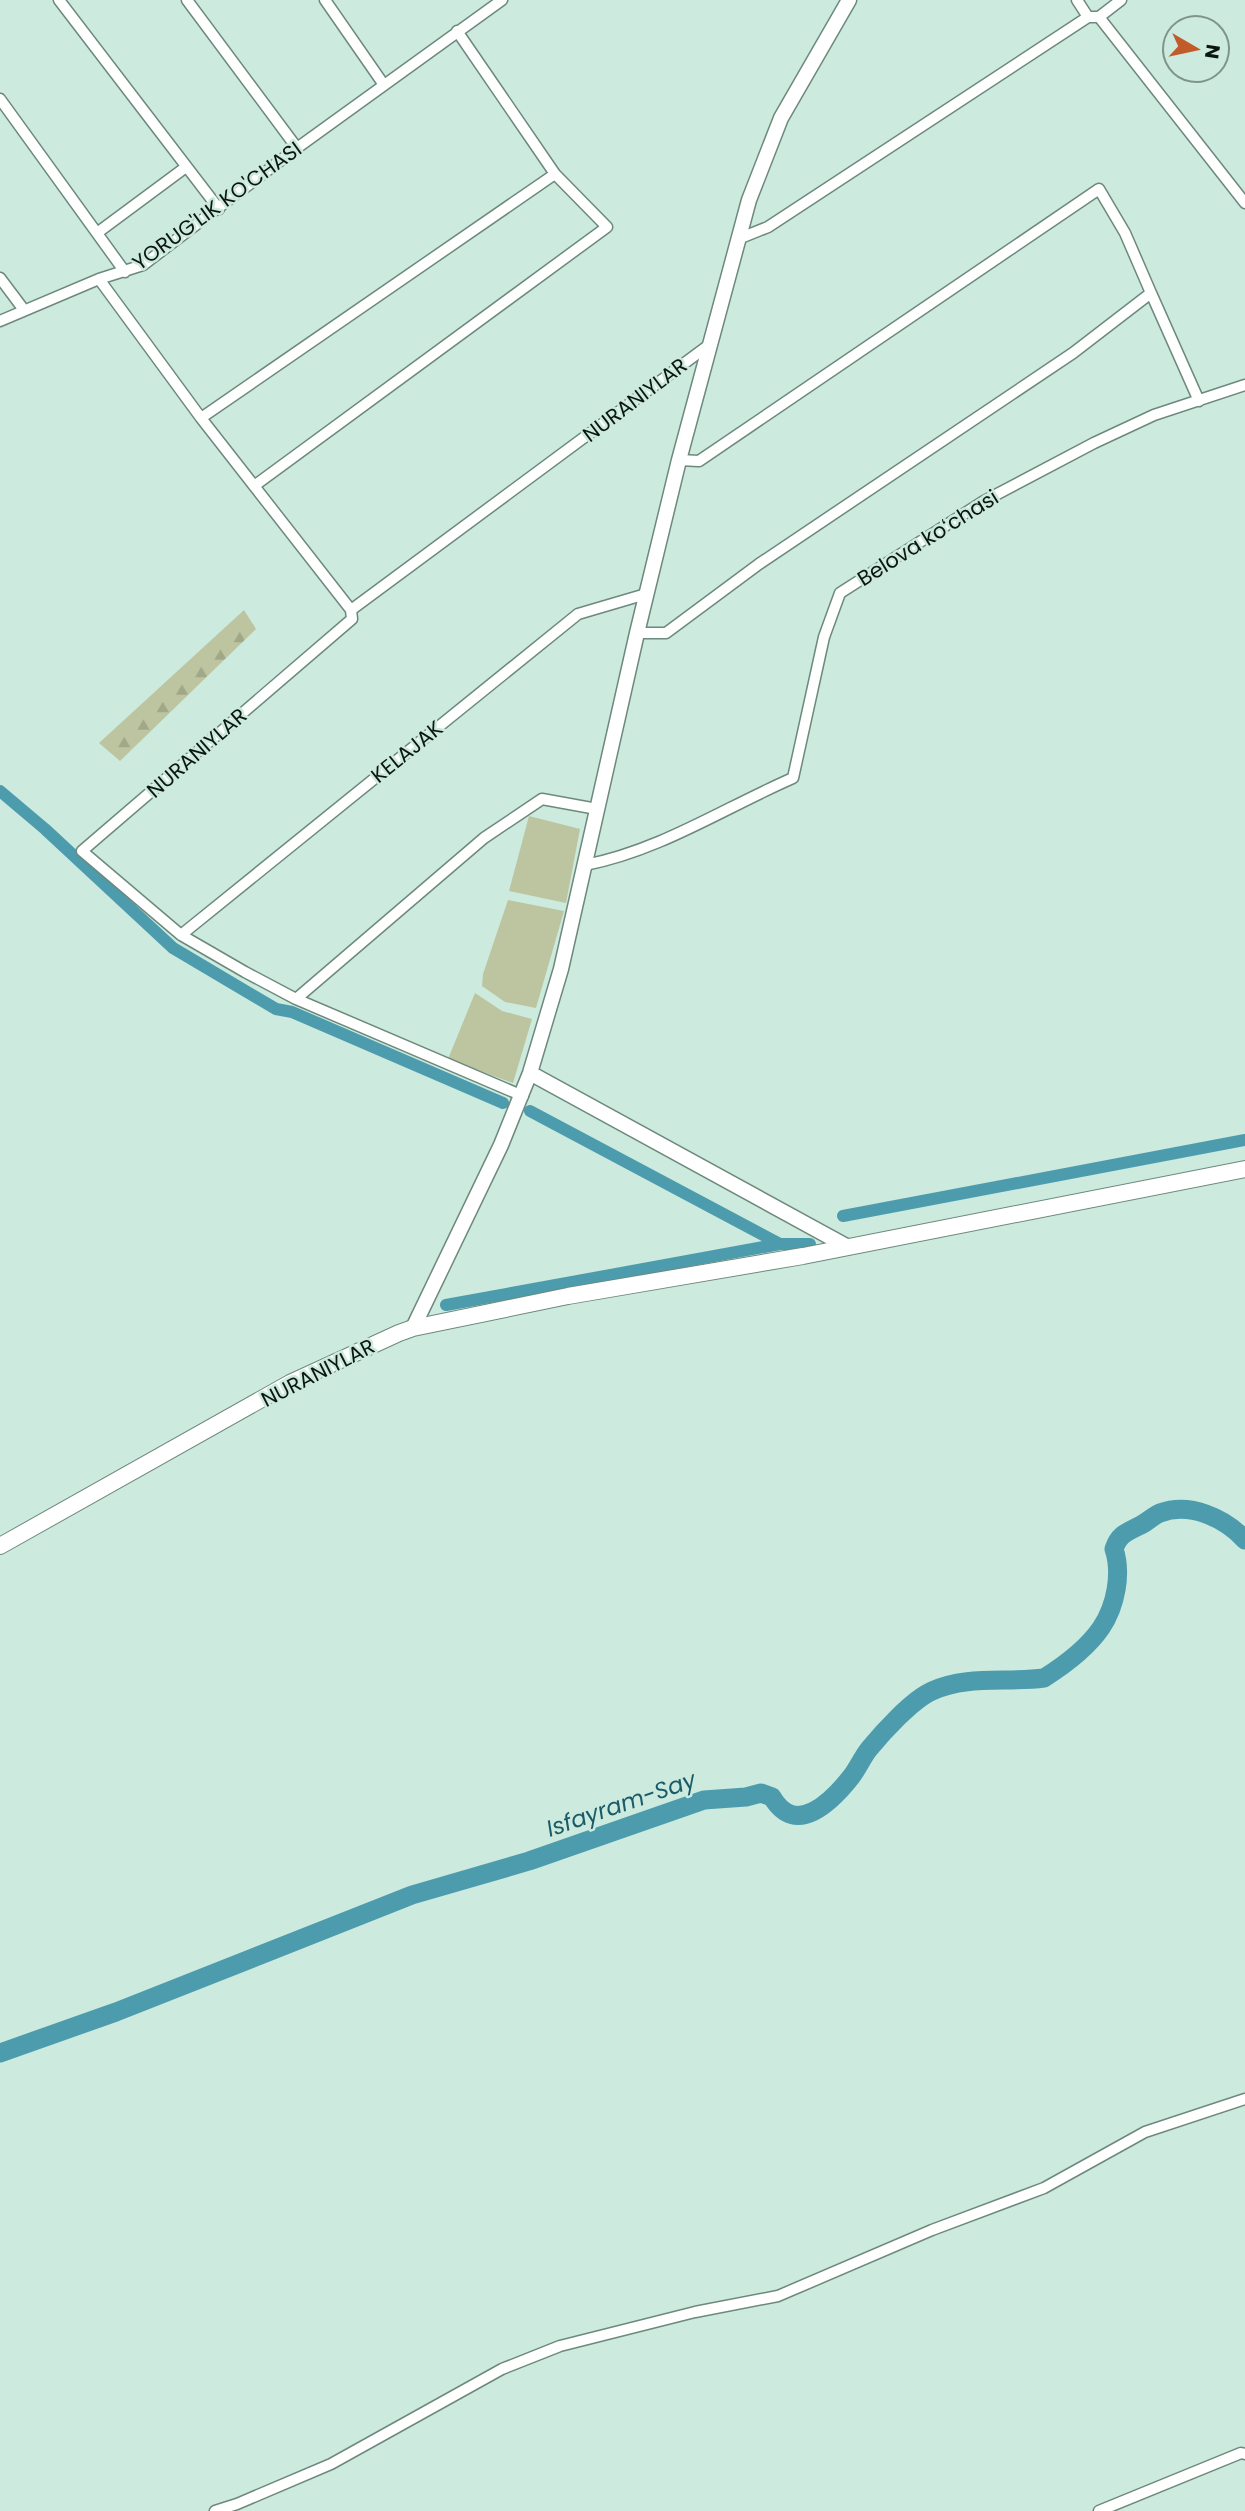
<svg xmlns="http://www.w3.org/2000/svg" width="1245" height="2511" font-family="Poppins,sans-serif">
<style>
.green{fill:#bcc59f}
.forest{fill:url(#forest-firs)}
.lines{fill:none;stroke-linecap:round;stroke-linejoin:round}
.canal{stroke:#4d9cae;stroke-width:12}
.river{stroke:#4d9cae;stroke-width:19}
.street-casing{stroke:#6d897d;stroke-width:13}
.secondary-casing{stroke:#6d897d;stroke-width:17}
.primary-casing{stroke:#6d897d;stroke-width:18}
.street{stroke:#fff;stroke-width:10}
.secondary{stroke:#fff;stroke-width:14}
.primary{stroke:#fff;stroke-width:16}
.labels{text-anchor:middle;stroke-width:5;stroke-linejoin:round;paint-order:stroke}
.street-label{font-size:21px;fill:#0b1612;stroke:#cceadd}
.water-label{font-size:23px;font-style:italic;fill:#1a5b69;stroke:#cceadd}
</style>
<defs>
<pattern id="forest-firs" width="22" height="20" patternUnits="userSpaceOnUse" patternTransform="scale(1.75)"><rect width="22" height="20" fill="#bcc59f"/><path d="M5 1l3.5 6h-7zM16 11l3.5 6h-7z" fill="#a0a888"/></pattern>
</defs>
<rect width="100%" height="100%" fill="#cceadd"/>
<!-- green -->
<path class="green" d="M529,816L580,829L566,903L509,891Z
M508,900L564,911L536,1008L505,1002L482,986L483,974Z
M475,993L502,1011L532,1019L513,1083L448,1059Z"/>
<!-- forest -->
<path class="forest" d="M244,610L256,629L120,761L99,743Z"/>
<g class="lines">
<!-- canal -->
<path class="canal" d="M0,791L45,829L173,948L276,1009L292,1012L503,1103
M530,1111L780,1244
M843,1216L1245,1140
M446,1305L780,1244H810"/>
<!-- river -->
<path class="river" d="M0,2053L116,2012L412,1895L529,1861L704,1800L746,1797L761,1793L772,1797C796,1838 832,1801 851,1777C858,1768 862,1758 869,1749C883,1732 912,1700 932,1691C967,1675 1006,1683 1044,1678C1063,1666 1088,1647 1101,1628C1116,1606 1122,1573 1114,1549C1119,1534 1127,1532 1141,1525C1147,1522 1153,1516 1160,1513C1190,1502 1225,1518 1245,1540"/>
<defs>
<path id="street" d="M59,0L219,209
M187,0L297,148
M325,0L384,85
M1077,0L1088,17H1099L1245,203
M1099,17L1121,0
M0,99L125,272
M97,233L186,167
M738,239L768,227L1088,17
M0,278L24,310
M99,279L201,418L351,610
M1151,293L1199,401
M0,321L99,279L143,265L297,148L502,0
M201,418L555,174
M254,486L607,227L555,174L457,31
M637,633H666L759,564L1073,353L1151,293L1125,233L1099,189L699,461L679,460
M585,865C659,851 724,808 793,778L824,637L840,593L984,501L1094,443L1154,415L1245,385
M181,935L578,614L646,594
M296,999L484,838L542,799L597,809
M523,1096L296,999L245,972L181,935L82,851L352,619L351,610L709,345
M215,2511L237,2504L331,2464L502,2369L560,2346L695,2312L778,2296L932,2230L1044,2188L1145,2132L1245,2099
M1099,2511L1241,2453L1245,2454"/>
<path id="secondary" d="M530,1073L848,1247
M413,1328L501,1145L530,1073L561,969L637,633L679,460L749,200L781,118L849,0"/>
<path id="primary" d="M0,1546L290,1383L399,1333L413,1328L568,1296L803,1256L1245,1169"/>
</defs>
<!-- street casing -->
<use href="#street" class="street-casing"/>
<!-- secondary casing -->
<use href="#secondary" class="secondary-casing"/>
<!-- primary casing -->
<use href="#primary" class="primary-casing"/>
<!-- street -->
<use href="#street" class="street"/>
<!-- secondary -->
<use href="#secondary" class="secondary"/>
<!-- primary -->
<use href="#primary" class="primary"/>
</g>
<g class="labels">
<!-- street labels -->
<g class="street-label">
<text transform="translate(217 206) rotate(-36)" y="7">YORUG'LIK KO'CHASI</text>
<text transform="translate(635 400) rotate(-37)" y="7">NURANIYLAR</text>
<text transform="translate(928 538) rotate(-32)" y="7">Belova koʻchasi</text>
<text transform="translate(407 752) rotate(-39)" y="7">KELAJAK</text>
<text transform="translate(197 753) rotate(-41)" y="7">NURANIYLAR</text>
<text transform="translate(318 1373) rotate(-27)" y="7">NURANIYLAR</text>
</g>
<!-- water labels -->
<g class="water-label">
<text transform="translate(621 1804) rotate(-19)" y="8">Isfayram-Say</text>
</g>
</g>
<!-- north arrow -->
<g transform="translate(1196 49) rotate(99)"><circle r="33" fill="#cceadd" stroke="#7f958c" stroke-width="2"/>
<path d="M0-5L12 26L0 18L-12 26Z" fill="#c15c2a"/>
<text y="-10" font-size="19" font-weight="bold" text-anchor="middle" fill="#0b1612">N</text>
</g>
</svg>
